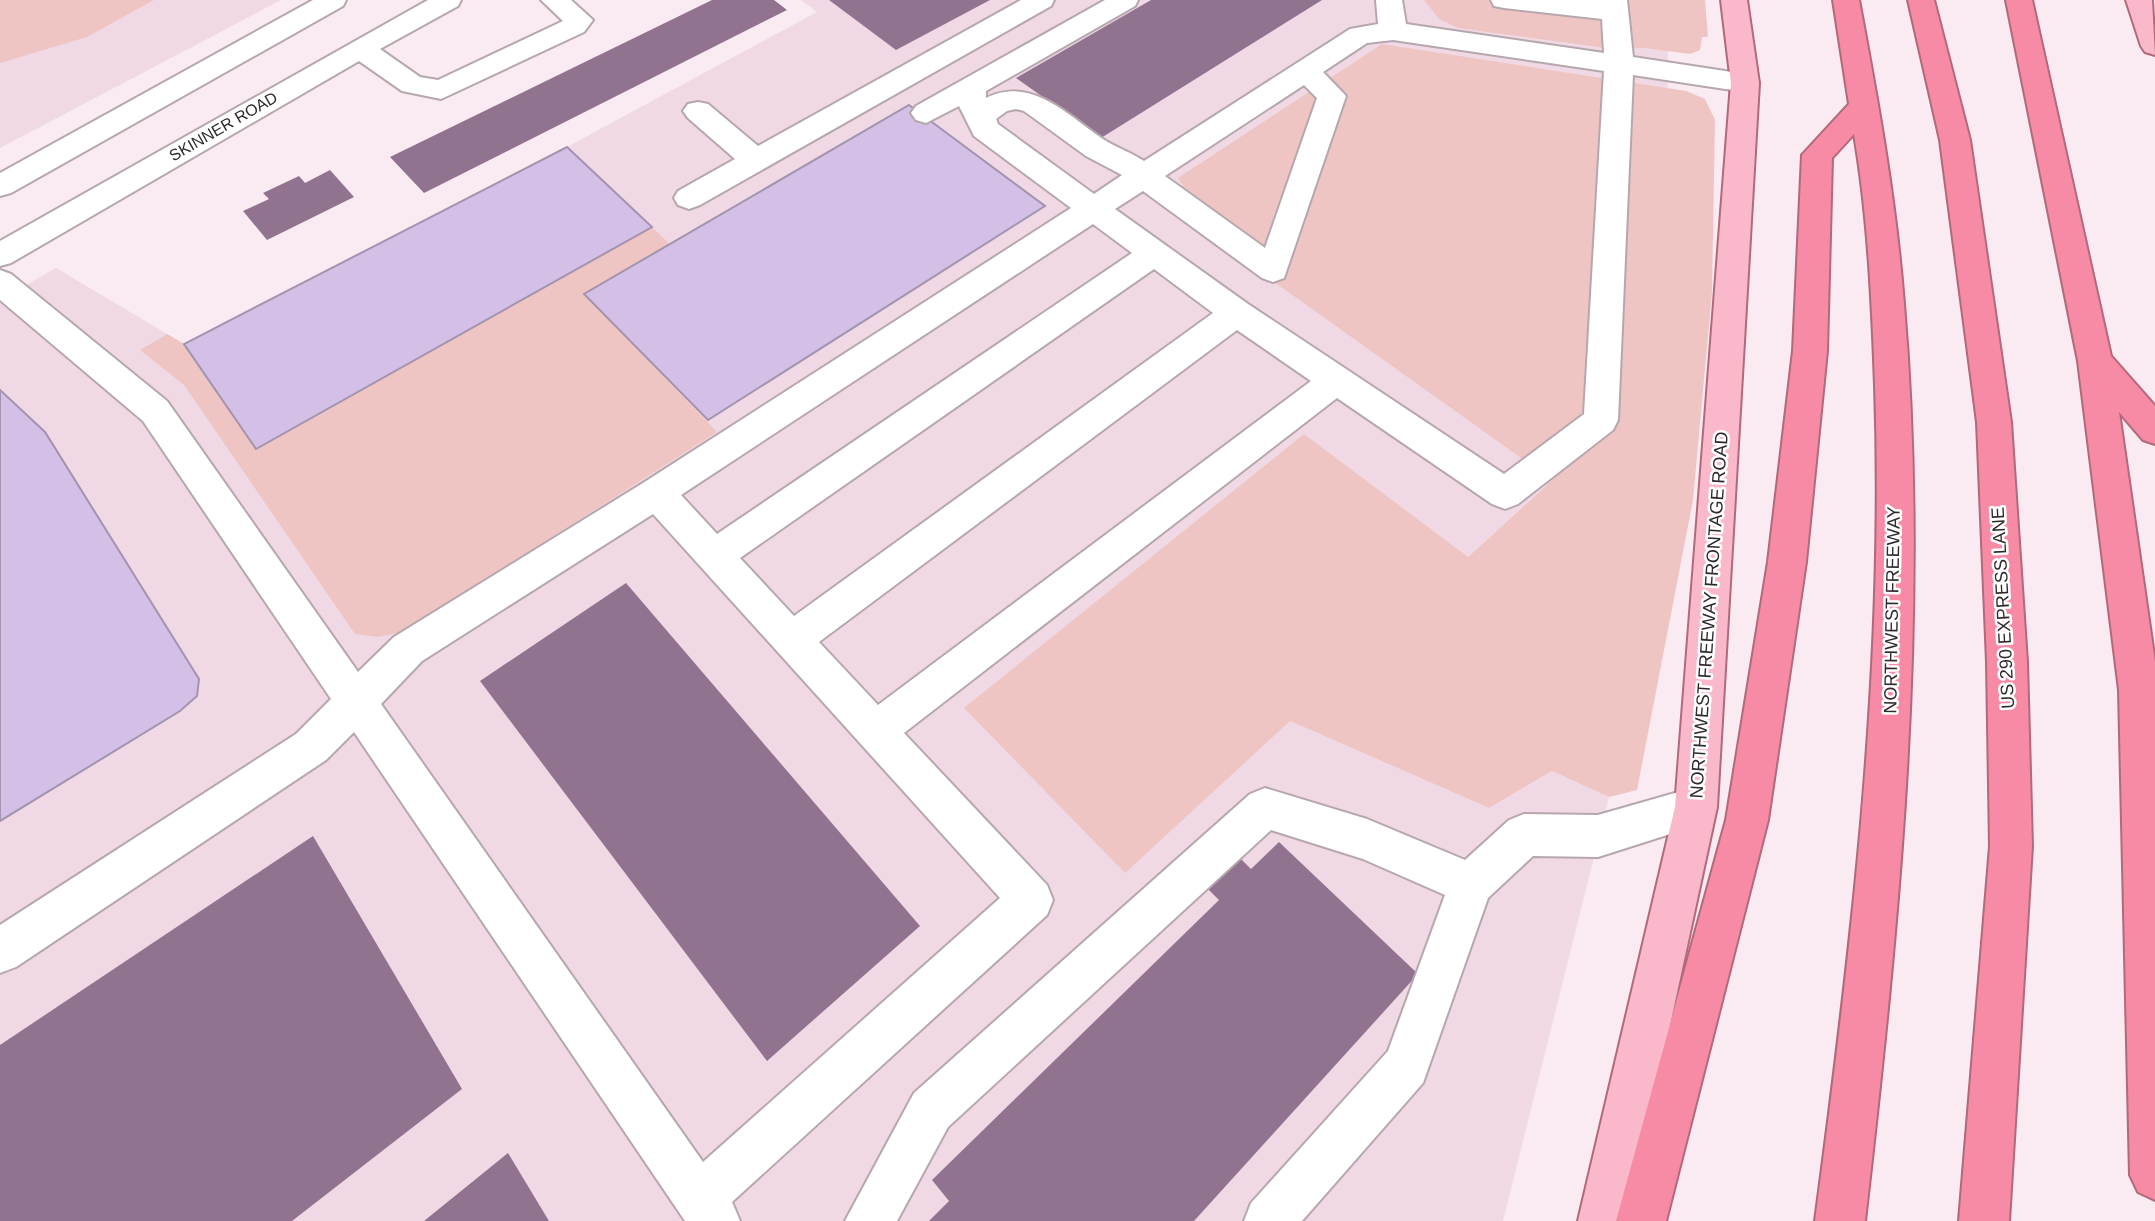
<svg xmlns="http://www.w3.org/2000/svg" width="2155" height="1221" font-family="Arial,sans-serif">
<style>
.built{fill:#f0d9e4}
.green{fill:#eec5c2}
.water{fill:#d4c0e6;stroke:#a293ae;stroke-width:2}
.building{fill:#917390}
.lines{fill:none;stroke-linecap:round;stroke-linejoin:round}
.minor-casing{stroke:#b6a7ae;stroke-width:4}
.major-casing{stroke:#b1697b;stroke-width:4}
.highway-casing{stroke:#b1697b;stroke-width:4}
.minor{fill:#fff;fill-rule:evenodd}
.major{fill:#fab9ca;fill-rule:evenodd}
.highway{fill:#f78ba6;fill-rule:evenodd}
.labels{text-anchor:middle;stroke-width:5;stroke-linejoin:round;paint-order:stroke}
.far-street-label{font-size:16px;fill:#2e292c;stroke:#fff}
.street-label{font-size:18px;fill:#2e292c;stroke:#fff}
</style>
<rect width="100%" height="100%" fill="#faeaf2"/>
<!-- built -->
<path class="built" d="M0,0H281L0,148Z
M801,0H1664L1668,27L1667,253L1650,389L1290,721L1489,808L1552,771L1609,797L1503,1221H0V821L180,711L45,432L0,390V300L56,268L184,344L256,449L584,294L909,105L670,244L567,147L817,12Z"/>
<!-- green -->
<path class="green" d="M0,0H154L87,37L0,63Z
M1424,0H1705L1708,37H1702L1700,50L1690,54L1644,48L1613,49L1458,28L1439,19Z
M1382,44L1686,91L1705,99L1715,120L1712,292L1693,500L1637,790L1609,797L1552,771L1489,808L1290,721L1125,873L964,708L1304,434L1468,557L1552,480L1162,202L1183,186L1178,178Z
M652,227L670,244L584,294L717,432L403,632L378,637L355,634L184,385L140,350L167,334L184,344L256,449Z"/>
<!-- water -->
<path class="water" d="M909,105L1045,206L708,420L584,294Z
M567,147L652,227L256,449L184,344Z
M0,390L45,432L199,679L197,696L180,711L0,821Z"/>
<!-- building -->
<path class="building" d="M712,0H774L787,10L424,193L390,157Z
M829,0H990L896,50Z
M1151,0H1322L1101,138L1016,78Z
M330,170L354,197L267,240L243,211L269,199L263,193L299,176L305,183Z
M626,583L920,926L767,1061L480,681Z
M313,836L462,1089L292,1221H0V1045Z
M1279,842L1418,974L1194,1221H929L949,1201L932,1180L1219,900L1205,886L1237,855L1251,869Z
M508,1153L549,1221H424Z"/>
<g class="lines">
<defs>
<path id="minor" d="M313,0H346L343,6L11,193L0,196V173Z
M428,0H461L458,6L380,49L420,77L438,80L563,21L541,0H571L593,20L584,32L441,99L402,91L359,61L11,263L0,266V241Z
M1021,0H1054L1051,6L700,205L689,209L678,205L674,198L678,191L735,159L688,118L683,111L688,104L698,102L708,104L758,146Z
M1105,0H1138L1135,6L986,91V98C1033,75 1069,117 1106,141C1118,148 1132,153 1144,161L1350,29L1378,24L1376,0H1402L1406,24L1604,53L1602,19L1504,8L1494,6L1491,0H1627L1633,57L1745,74L1755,77L1759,83L1755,89L1745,92L1633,75L1618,420L1613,430L1518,504L1505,509L1492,504L1337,398L904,733L1047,885L1053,900L1047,915L732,1202L740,1221H685L354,732L326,760L16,967L0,973V925L296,734L331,699L143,421L0,300V270L11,274L167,401L358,672L394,637L643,483L1071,208L974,136L959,106L926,123L916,120L911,113L916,106ZM1393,40L1604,71L1584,414L1504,474L1248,304L1115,209L1143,191L1262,278L1273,282L1284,278L1346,96L1323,72L1367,43ZM1304,85L1317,98L1265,248L1165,176ZM1016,109L1024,111L1086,156L1122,175L1094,194L998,124L996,119L1007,111ZM1093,224L1132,253L717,534L681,495ZM1154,269L1213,313L794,616L740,558ZM1237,330L1311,381L878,705L819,642ZM653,514L1000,898L703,1162L381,704L422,661Z
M1696,787L1711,793L1717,807L1711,821L1598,857L1533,856L1488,898L1423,1083L1302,1221H1244L1251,1203L1388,1051L1445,895L1363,859L1271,830L948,1127L897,1221H845L914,1093L1250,794L1265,788L1367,819L1465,860L1509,820L1524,814L1598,815Z"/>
<path id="major" d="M1721,0H1747L1759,83L1717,807L1628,1221H1578L1675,807L1731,83Z
M2126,0H2152L2155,55L2145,52L2141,46Z"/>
<path id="highway" d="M1833,0H1859C1878,101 1896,200 1904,304C1930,610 1900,917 1865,1221H1815C1852,944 1885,665 1875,385C1872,302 1868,216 1854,134L1832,158L1827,351L1806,562L1768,820L1666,1221H1616L1726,820L1768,562L1793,351L1802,155L1849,104Z
M1908,0H1934L1970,140L2011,422L2027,662L2032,846L2009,1221H1959L1990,846L1987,662L1977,422L1940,140Z
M2006,0H2032L2111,356L2155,406V444L2143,440L2119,412L2155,662V1200L2138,1192L2130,1175L2119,690L2078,361Z"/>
</defs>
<!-- minor casing -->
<use href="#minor" class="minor-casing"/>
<!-- major casing -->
<use href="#major" class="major-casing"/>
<!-- highway casing -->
<use href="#highway" class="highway-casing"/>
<!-- minor -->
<use href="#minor" class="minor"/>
<!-- major -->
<use href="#major" class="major"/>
<!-- highway -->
<use href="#highway" class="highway"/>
</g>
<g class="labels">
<!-- far-street labels -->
<g class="far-street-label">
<text transform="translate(223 126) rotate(-30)" y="6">SKINNER ROAD</text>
</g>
<!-- street labels -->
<g class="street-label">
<text transform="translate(2003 608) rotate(-93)" y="6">US 290 EXPRESS LANE</text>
<text transform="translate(1892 610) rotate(-89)" y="6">NORTHWEST FREEWAY</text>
<text transform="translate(1709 615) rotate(-86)" y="6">NORTHWEST FREEWAY FRONTAGE ROAD</text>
</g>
</g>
</svg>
